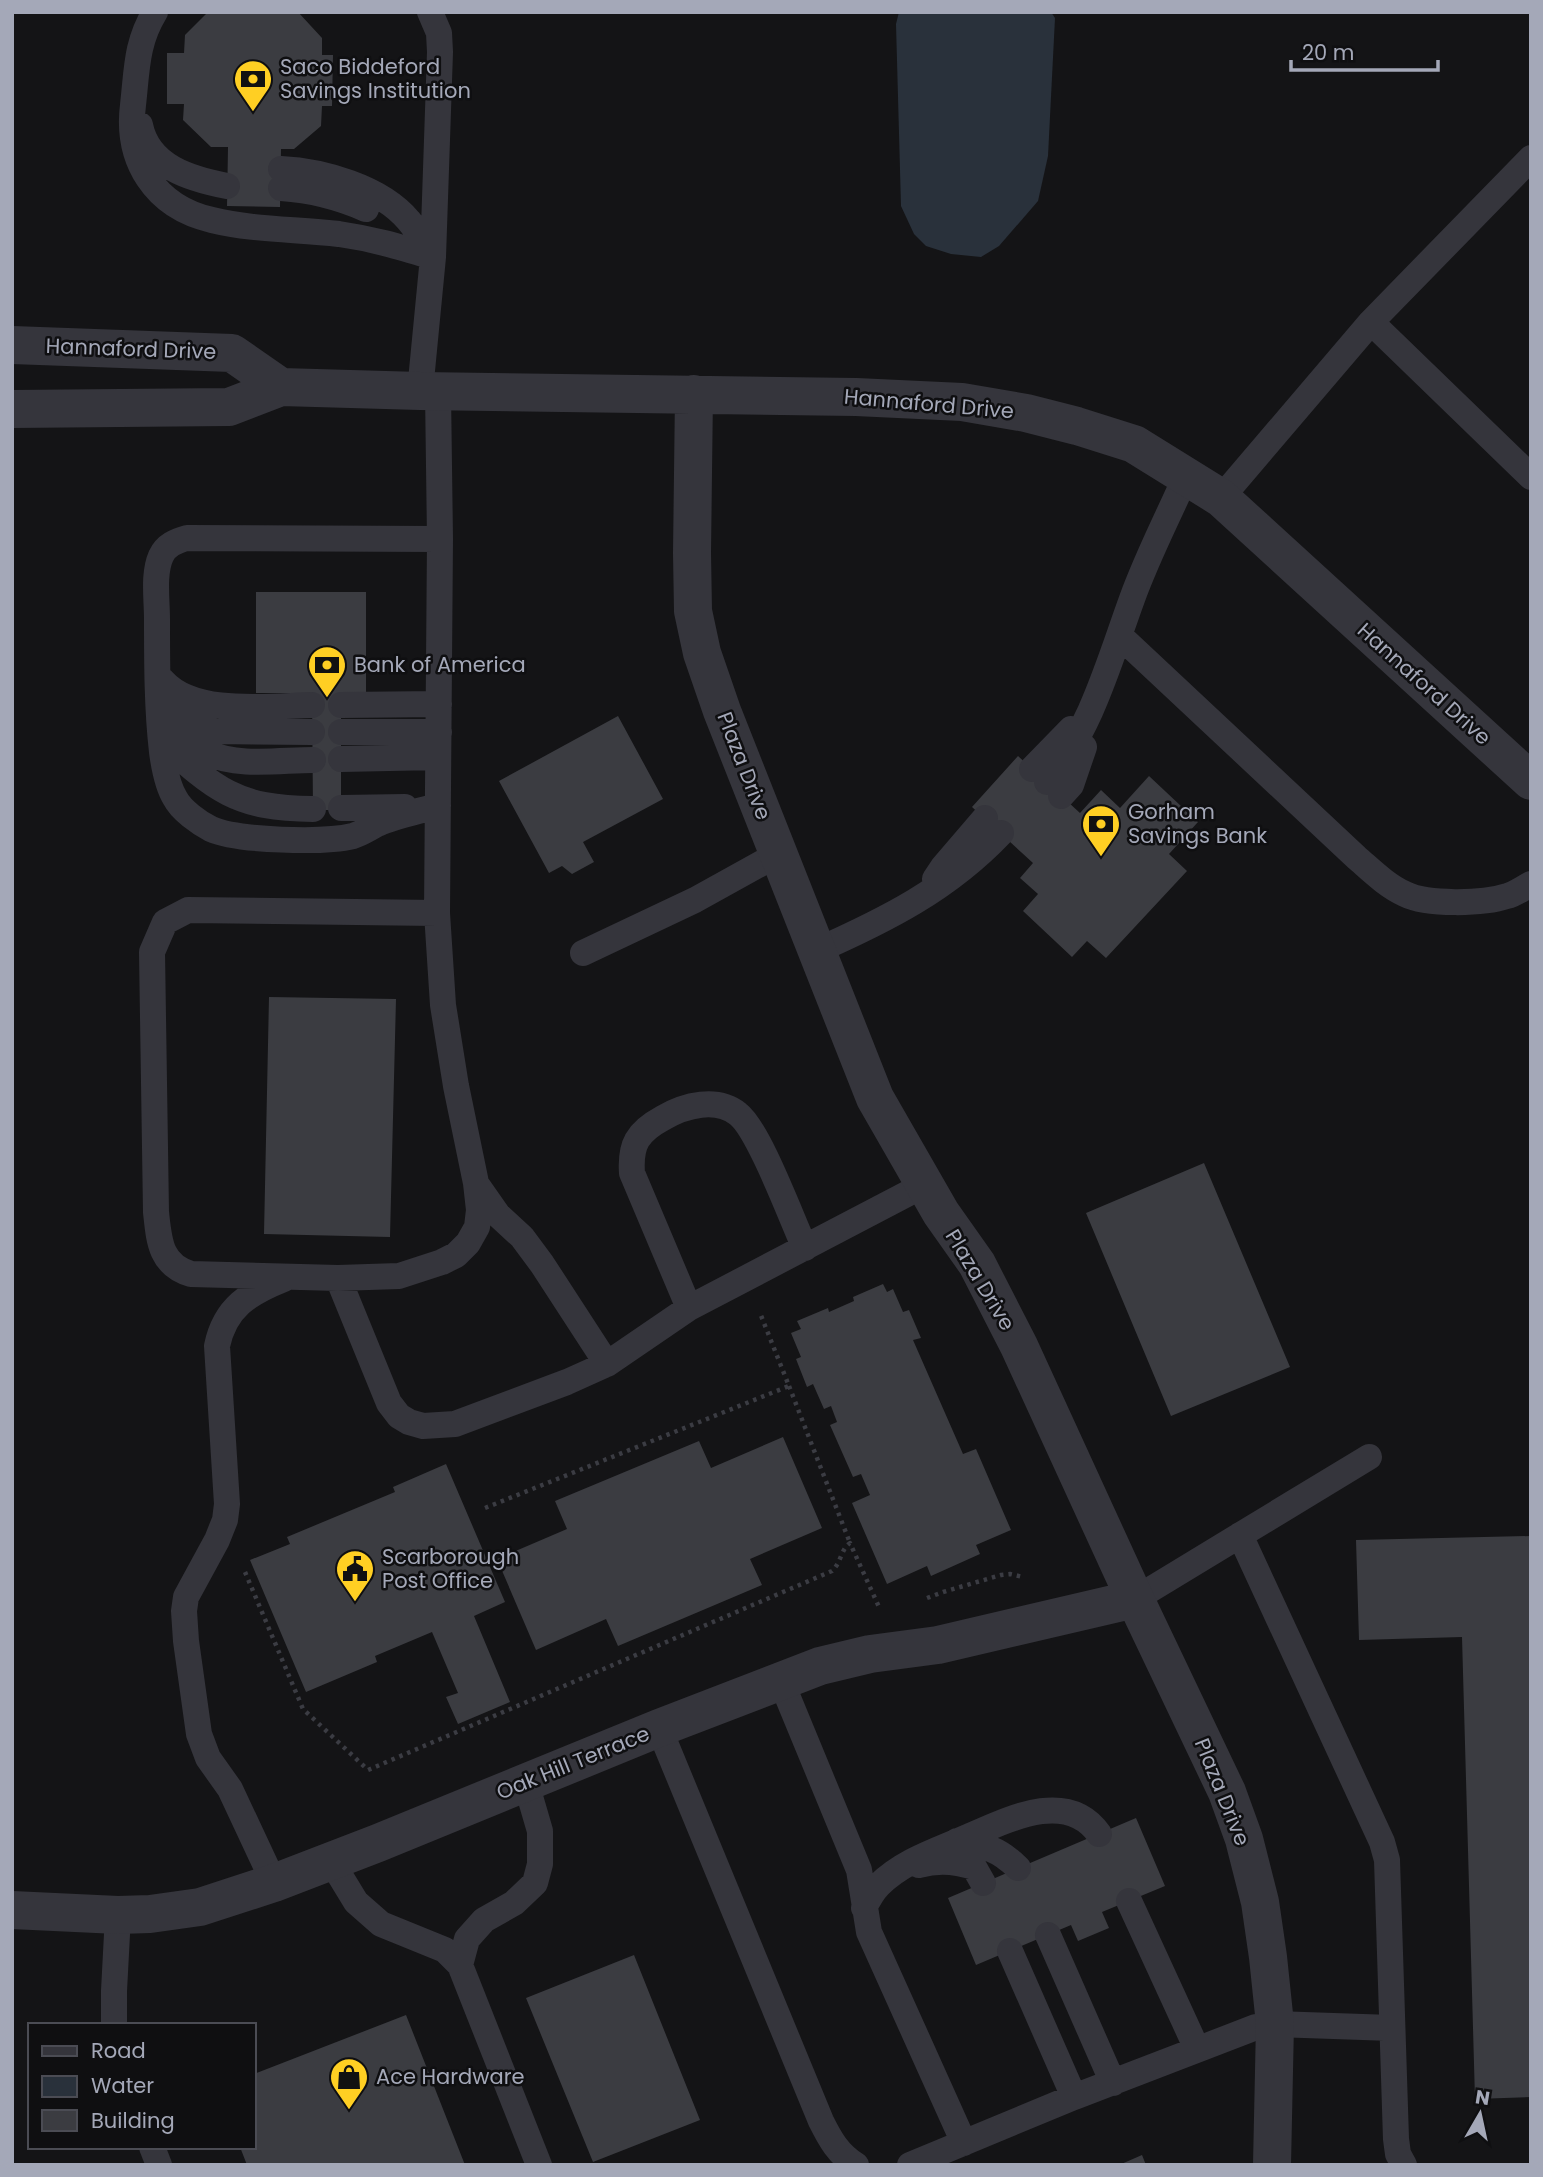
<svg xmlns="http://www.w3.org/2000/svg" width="1543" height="2177" font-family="Poppins,sans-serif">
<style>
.water{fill:#29313b}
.building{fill:#3b3c41}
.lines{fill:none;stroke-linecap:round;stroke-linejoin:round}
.path{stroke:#3b3c43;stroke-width:4.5;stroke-dasharray:3.5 5;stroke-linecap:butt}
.lane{stroke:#35353c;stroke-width:26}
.street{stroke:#35353c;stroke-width:38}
.labels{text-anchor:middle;stroke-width:5;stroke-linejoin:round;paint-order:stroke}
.poi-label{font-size:21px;fill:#a4a8b8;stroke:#0f0f11;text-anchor:start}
.street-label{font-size:21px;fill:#a4a8b8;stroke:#0f0f11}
</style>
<rect width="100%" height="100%" fill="#141416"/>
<!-- water -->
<path class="water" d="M899,12H1051L1055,18L1048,156L1038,201L999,246L981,257L951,254L926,246L914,234L901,206L896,24Z"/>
<!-- building -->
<path class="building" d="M208,12H298L322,38V55H333L332,106H322L321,126L294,149H281L280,207L227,206L228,147H211L183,120L184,104H167V53H184L185,35Z
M256,592H366V693H341V810H313L312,693H256Z
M618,716L663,799L583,842L594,862L572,874L562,866L549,873L499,781Z
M1018,756L1080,813L1101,790L1120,808L1149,776L1198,822L1169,854L1187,871L1106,958L1087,941L1072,957L1023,911L1038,894L1020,878L1033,863L972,807Z
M269,997L396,999L390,1237L264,1234Z
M1204,1163L1290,1367L1171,1416L1086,1213Z
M883,1284L887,1292L893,1289L903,1312L909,1310L921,1338L913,1340L963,1454L976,1449L1011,1530L976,1545L980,1554L931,1576L927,1566L887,1584L852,1503L870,1495L861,1474L853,1477L830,1425L837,1422L831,1406L824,1409L813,1384L807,1387L796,1359L801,1357L791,1333L801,1329L797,1321L828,1308L829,1312L854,1301L853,1297Z
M783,1437L822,1528L750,1559L762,1585L618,1646L606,1619L536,1650L497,1559L567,1529L555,1501L699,1441L711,1468Z
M446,1464L505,1602L474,1616L510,1702L458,1724L446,1697L458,1693L432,1632L375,1656L377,1662L306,1692L250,1560L290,1544L287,1537L395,1492L393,1487Z
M1531,1536V2097L1475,2099L1462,1637L1359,1640L1356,1540Z
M1136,1818L1165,1886L1102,1912L1109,1928L1078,1941L1071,1925L976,1965L948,1898Z
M634,1955L700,2120L593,2162L526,1998Z
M406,2015L465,2165H247L240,2147H254V2074Z
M1142,2155L1146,2165H1119Z"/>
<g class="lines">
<!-- path -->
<path class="path" d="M789,1386L850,1543
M485,1508L789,1386L760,1313
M245,1572L303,1709L368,1770L832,1571C841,1563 841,1549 850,1543L879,1607
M927,1598L943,1592L1001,1575L1010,1574L1023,1577"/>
<!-- lane -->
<path class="lane" d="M155,12C136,43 137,70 133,105C126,161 155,207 212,220C253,230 297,229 339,234C374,239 400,247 433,257
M140,125C148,167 191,179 227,186
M281,169C322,171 381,187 409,221C418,231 425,246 433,257
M281,188C311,190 339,197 366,209
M1371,322L1531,477
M420,391L433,257L440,52L439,33L430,12
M1221,498L1371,322L1531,158
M1120,636L1357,858C1372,871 1387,886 1405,894C1427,905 1483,904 1507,896C1515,894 1523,888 1531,884
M163,681C194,716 269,706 312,705
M341,705L439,704
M159,709C172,723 191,744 208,753C237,767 281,760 313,760
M176,711L197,724L214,731L312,732
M341,732H439
M161,740C214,789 237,809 313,809
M341,759L438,757
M1032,769L1071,729
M1047,782C1091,730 1109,662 1132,599C1147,557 1168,517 1186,476
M1061,796L1071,785L1084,747
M438,806C419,811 400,815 382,822C372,826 363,833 353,836C324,843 238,841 211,829C199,823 181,810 175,798C167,785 164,767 162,752C157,708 157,663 157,619C157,599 153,574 161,556C166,545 176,541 187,538L440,539
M341,808L405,807
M935,879L943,867L985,818
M437,913L188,910L165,922L152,952L156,1212C159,1240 160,1265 191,1274L338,1278L399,1276L442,1262L456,1255L468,1243L477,1227L479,1210L476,1183L456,1086L443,1005L437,913L440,539L438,392
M816,951C886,920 948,889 1001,833
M583,953L695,900L778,854
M477,1185L498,1215L522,1237L542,1264L607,1364
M338,1278L389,1403L399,1416L409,1422L423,1426L455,1424L567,1382L607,1364L689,1308L924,1185
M689,1308L632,1173C630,1145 637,1132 663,1118C685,1105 717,1097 738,1114C759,1130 792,1220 805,1248
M1240,1535L1382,1842L1387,1860L1396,2139L1398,2154L1404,2165
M1135,1599L1369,1457
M781,1681L859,1870L869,1932L964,2143
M659,1728L821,2121C830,2139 838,2154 856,2165
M957,1841C985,1846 998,1848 1018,1868
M331,1861L356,1902L381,1924L445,1950L460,1965L467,1939L484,1920L514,1903L535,1883L540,1864V1831L526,1783
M919,1865C936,1860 956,1861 974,1867L983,1883
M274,1883L230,1789L208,1758L199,1734L186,1641L184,1611L186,1597L217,1540L225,1520L227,1504L217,1346C225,1307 249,1293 284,1279
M1129,1901L1197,2049
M864,1908C868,1900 873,1891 879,1885C902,1862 933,1852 963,1839C1003,1822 1066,1787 1099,1834
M1048,1935L1113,2083
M1010,1951L1074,2097
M460,1965L539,2165
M114,2025V1991L118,1915
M152,2147L159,2165
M910,2165L1074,2097L1256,2027L1275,2024L1392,2028"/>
<!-- street -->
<path class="street" d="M12,345L232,353L281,387
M694,394L692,553L693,611L702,653L722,711L875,1098L941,1213L977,1264L1019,1346L1135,1599L1227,1792L1244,1839L1260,1902L1268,1957L1275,2024L1272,2165
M12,409L229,407L281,387L420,391L856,397L962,402L1026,413L1077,426L1134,444L1221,498L1531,781
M12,1910L118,1915L150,1914L200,1907L274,1883L378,1843L659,1728L820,1666L870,1654L938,1645L1135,1599"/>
</g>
<!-- icons -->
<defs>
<symbol id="bank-pin" viewBox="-11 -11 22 30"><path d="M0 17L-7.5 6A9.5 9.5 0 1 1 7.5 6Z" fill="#ffcf23" stroke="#0f0f11"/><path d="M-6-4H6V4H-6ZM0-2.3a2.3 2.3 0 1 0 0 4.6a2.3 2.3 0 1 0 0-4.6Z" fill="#111"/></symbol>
<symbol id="civic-pin" viewBox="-11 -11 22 30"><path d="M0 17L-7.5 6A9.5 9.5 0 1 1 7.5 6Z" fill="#ffcf23" stroke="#0f0f11"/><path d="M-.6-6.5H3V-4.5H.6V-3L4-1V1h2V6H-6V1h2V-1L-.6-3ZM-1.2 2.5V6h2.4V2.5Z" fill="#111"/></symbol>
<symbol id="shop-pin" viewBox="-11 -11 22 30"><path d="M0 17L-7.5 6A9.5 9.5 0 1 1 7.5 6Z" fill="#ffcf23" stroke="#0f0f11"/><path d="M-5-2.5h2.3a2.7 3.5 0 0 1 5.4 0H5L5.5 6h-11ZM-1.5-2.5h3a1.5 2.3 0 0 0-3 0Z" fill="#111"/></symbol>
</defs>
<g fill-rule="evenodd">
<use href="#bank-pin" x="231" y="57" width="44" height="60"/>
<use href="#bank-pin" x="305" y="643" width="44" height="60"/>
<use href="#bank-pin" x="1079" y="802" width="44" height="60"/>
<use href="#civic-pin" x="333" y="1547" width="44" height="60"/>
<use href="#shop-pin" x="327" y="2055" width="44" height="60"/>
</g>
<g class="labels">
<!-- poi labels -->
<g class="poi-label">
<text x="280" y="74">Saco Biddeford<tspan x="280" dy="24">Savings Institution</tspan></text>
<text x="354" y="672">Bank of America</text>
<text x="1128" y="819">Gorham<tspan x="1128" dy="24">Savings Bank</tspan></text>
<text x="382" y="1564">Scarborough<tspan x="382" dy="24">Post Office</tspan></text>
<text x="376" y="2084">Ace Hardware</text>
</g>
<!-- street labels -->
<g class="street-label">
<text transform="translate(131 349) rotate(2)" y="7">Hannaford Drive</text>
<text transform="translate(929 404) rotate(5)" y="7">Hannaford Drive</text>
<text transform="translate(1424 684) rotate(42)" y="7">Hannaford Drive</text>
<text transform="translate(744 766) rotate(69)" y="7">Plaza Drive</text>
<text transform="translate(980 1280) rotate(59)" y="7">Plaza Drive</text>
<text transform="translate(573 1763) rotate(-22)" y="7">Oak Hill Terrace</text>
<text transform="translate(1222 1792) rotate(68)" y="7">Plaza Drive</text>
</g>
</g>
<!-- border -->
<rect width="1543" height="2177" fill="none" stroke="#a4a8b8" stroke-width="28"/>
<!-- legend -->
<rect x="28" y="2023" width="228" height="126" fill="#0f0f11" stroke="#4b4c54" stroke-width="2"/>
<rect x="42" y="2046" width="35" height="10" fill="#35353c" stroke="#4b4c54" stroke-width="2"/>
<text x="91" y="2058" font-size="21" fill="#a4a8b8">Road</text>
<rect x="42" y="2076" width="35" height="21" fill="#29313b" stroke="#4b4c54" stroke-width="2"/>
<text x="91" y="2093" font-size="21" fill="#a4a8b8">Water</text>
<rect x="42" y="2110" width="35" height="21" fill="#3b3c41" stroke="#4b4c54" stroke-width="2"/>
<text x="91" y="2128" font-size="21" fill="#a4a8b8">Building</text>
<!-- north arrow -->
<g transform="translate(1480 2114) rotate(9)" stroke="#0f0f11" stroke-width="5" paint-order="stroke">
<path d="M0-5L12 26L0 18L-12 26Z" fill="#a4a8b8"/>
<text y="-10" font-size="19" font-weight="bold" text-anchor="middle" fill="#a4a8b8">N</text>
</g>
<!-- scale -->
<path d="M1291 60v10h147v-10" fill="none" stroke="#a4a8b8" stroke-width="3.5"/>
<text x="1302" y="60" font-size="21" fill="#a4a8b8" stroke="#0f0f11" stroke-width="5" paint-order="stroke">20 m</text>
</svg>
